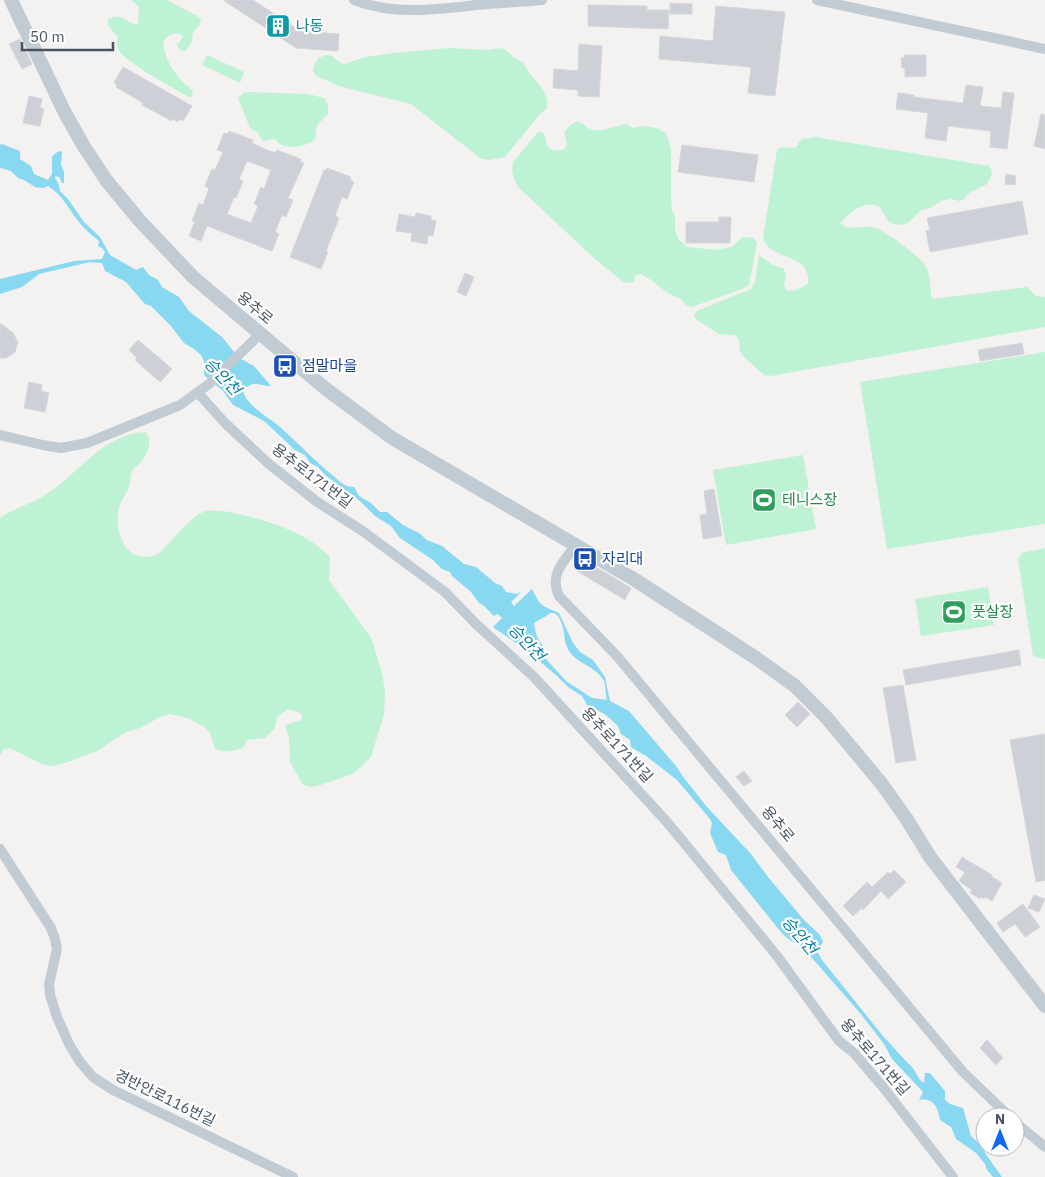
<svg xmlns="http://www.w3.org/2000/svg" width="1045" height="1177" font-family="'IBM Plex Sans','Noto Sans KR',sans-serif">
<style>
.green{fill:#bef2d4}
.water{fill:#89d8f1;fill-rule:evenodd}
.building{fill:#cdd0d6;stroke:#d5d7dd;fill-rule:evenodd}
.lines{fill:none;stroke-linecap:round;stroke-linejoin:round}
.minor{stroke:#c1cbd3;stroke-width:10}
.tertiary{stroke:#c1cbd3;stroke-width:14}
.labels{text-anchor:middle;stroke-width:4.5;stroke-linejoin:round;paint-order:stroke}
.culture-label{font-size:15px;fill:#0d838f;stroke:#fff;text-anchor:start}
.street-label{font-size:15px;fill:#485460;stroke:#fff}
.transit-label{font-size:15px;fill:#164399;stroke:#fff;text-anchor:start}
.leisure-label{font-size:15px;fill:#27864d;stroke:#fff;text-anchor:start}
.water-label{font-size:16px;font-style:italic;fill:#067ea6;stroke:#fff}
</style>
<rect width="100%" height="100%" fill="#f4f1f1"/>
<!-- green -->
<path class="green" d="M131,0H167L197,16L201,19L199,26L193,32L192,41L186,51L180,50L177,45L183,37L181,34C173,32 166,36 163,43C165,58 171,69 181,80C185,85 190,87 193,92L192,97H189C176,90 122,60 118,49C116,45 118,41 118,37L109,27L107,20C122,10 128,26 138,24L139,7Z
M449,48L487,50L500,48L506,50L513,57L524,63C529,79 550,88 547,108L540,114L505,157L489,160L480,158L411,104L342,87L316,76L313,71L314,65L318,58L326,55L332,56L339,62L344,64L365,57L393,53Z
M207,55L244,72L240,83L202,65Z
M249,92L308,94L324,98L328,104V114L317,125L315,139C308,146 290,150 280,144C278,143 277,141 275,139L263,141L258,133L250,128L238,98L243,93Z
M576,122C585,122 585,129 594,130C605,132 616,125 627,124L633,128C644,125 656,126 666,133L671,148V200L672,210L675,216V230L679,240L688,247L716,250L731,247L743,237L754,238L757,243L749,285L742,289L692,307L686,305L681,299L668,293L651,280L641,274L635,276L634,282L627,283L622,281L594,258L517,186L512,172L513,162L538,132H543C549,143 543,152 563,150L567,145L564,132L568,127Z
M815,137L989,166L991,169L992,174L987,184L969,193L964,199L960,201L950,199L941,201L930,208L921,210L908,223L901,225L893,224L888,221L880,207C864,199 851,212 840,223L845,227C854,229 863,226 872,227C882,228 919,256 925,265C931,273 930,289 932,299L1027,287L1036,296L1045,297V327L771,376L764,375L744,357L740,351L739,340L735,335L719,334L697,320L694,316L696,311L751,289L755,282L759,255L771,264L784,269L786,276L784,284L786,290L794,291L808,284C811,251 772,263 763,238L777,150L780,147L795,148L802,139Z
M1045,352V524L887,549L860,382Z
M145,432C154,438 147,457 140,463C137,467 134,467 132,471C130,476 131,482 129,486C127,494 121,500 119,507C113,533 127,567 158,554C170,544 190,517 203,512C220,505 278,524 296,533C309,539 320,547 330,557L329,580L371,638L376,653L382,673L385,693L384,714L371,757L361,767L352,774L318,786L311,787L303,785L290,762L289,738L285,726C290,722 296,723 302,719V715L299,712L288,709L277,717L275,728L265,738L247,740L244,747C235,752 224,752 215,749L210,733L206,728L188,718L169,714L160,717L140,728L126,732L97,751L65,763L53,766L44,765L10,748L4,749L0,755V518C14,508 31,504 45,495C78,475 102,434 145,432Z
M803,455L816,529L726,545L713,470Z
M1045,548V659L1033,656L1018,559L1022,553Z
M988,587L994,625L921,636L915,599Z"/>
<!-- water -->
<path class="water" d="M2,144L20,151V159L31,166L34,174L48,180L52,174V156L59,151L62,152L61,165L64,172V183H62L59,177L56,176L55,178L59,185L60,191L68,199L84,222L100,237L110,255L136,270L143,267L149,275L158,280L162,287L179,297L189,311L222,337L239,358L254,366L271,386C259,386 253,379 243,391C248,407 267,416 279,426C300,445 320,466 343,484C346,486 350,487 354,487L359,496L371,503L380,512H387L403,525L419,533L427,540L442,546L464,564L476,567L495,583L502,586L506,592L517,594L522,591L511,602L514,606L532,589C541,607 541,605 559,613L573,643L580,652L593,660L605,677L610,701L629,711L676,766L684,778L707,807L751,854L768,877L804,920L819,934L823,941L818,953L822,960L883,1036L904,1059L913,1068L920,1080L924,1083L925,1073H930L945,1091V1100L950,1104L963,1108L971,1136L983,1147L985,1153L1002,1177H993L987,1170L985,1164L976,1153L956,1139L951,1127L940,1120C938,1108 934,1097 919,1100L923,1092L892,1059L884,1044L860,1013L805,950C796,943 787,940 780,931L731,870L726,855L718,852L710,833L712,823L710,819L677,780L646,756L631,747L630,740L621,734L618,726L606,715L587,705L582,696L568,687L557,676L525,649L494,628L493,627L502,618L498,614L494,616L483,605L479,603L471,592L452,576L450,572L442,569L433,560L400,538L391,526L375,516L360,501L325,475L318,467L310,463L305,455L295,450L264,421L233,405L223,391L204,375V361L201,355L194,349L184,343L171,326L151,306L145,304L126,282L105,271L102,263L90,262L39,274L22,287L0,294V279L74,261L102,259L105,252L102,248L98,246L99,241C92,235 84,229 79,222C69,210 63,195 48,186L43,188L35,187L24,180L18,178L11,171L0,168V145ZM550,613H554C565,619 563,637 567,647C574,664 596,665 604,681C606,686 605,694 607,700L592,698L566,681L546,659L545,649L537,637L534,624C536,620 545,618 550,613Z"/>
<!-- building -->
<path class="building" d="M223,0H253L300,31L339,34L338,51L296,48Z
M670,3L692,4V14H670Z
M588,5L647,6V10H669L668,29L588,26Z
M716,6L785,12L775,96L748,93L751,67L659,59L660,36L713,41Z
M20,39L32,64L22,69L9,44Z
M579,44L602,46L599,97L578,96V90L553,88L554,69L578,71Z
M904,55H926V76L905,77V68H902L901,58H904Z
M123,67L192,106L183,121L180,119L178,122L173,119L172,121L142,105L143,103L116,87L117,84L114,83Z
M966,85L983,87L980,106L1001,108L1003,92L1014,93L1007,149L990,147L991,131L948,126L946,141L925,138L928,113L896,109L898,93L914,95L913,97L963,103Z
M29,96L42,99L40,108L44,109L40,126L23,123Z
M1041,114L1045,115V149L1034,146Z
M229,131L253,140L252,143L272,152H276L277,150L301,159L300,162L304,163L288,198L293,200L286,217L282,215L275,232L279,234L272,251L207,226L201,241L189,236L195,221H192L199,203L203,205L209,188L205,186L212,169L215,170L223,152L217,150L224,133L228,134ZM247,161L271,170L264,189L261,187L254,204L258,206L251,223L227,214L234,197L236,198L243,181L239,179Z
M682,145L758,155L754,182L678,172Z
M327,168L351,177L350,180L354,182L347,199L342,197L335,216L339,218L326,251L328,252L321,269L290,257L324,170L325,171Z
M1006,174L1016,176L1015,185L1005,184Z
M1022,201L1028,234L930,252L926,231L930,230L927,218Z
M416,213L431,216V220L436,221L433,236L428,235L427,244L411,241L412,233L396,231L399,214L415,217Z
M719,217H731L730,243H686V222H719Z
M465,273L474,277L466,296L457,292Z
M0,323L13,333L18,342L15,352L6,358H0Z
M138,340L172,369L160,382L135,360L137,358L129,350Z
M1022,343L1024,354L980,361L978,350Z
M29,382L42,385L41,391L49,393L45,412L24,408Z
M714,489L722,536L703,539L700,515L707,514L704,491Z
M580,560L593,568L594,566L631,588L625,600L574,569Z
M1019,650L1021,665L906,685L903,670Z
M903,685L916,760L896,763L883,688Z
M798,702L810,714L797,727L785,715Z
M1045,734V880L1036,882L1010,740Z
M744,771L752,781L744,786L736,777Z
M962,857L992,875L991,876L1002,883L992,901L985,897L984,899L981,897L980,899L970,893L972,890L959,881L965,872L956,867Z
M894,870L906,882L888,899L881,891L863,910L862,908L853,916L843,906L867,882L872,887L888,872L890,874Z
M1034,895L1045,899L1039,912L1028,908Z
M1023,904L1040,927L1025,937L1015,924L1003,932L997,923Z
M987,1040L1003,1058L996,1065L980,1048Z"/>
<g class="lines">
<!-- minor -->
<path class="minor" d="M354,0C392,15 436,10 476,5C498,3 520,2 542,0
M817,0L1045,49
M198,393L226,424L269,464L316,501L364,532L445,592L476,624L534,677L667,822L777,956L839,1041L854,1053L883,1087L953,1177
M0,435L43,445L61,448L87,443L180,405L209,384L260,334
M576,545C563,562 549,575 559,596L617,656L963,1072L1010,1117
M0,849L51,928L55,939L57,949L49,984L50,995L57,1017L69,1044L80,1062L93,1077L113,1090L293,1177
M1015,1122L1045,1147"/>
<!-- tertiary -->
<path class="tertiary" d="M11,0L65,113L83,145L106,180L140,221L193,277L326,389L392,438L632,578L756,658L795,686L826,717L881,783L906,818L930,857L1045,1006"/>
</g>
<!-- icons -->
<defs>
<symbol id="building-square" viewBox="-11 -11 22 22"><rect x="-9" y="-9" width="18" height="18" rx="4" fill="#0f9aa8" stroke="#fff"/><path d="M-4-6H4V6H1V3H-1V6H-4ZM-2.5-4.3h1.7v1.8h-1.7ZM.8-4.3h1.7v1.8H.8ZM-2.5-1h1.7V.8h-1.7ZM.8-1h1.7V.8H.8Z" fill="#fff"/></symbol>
<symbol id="bus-square" viewBox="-11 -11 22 22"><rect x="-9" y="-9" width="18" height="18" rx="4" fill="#1a4fb4" stroke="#fff"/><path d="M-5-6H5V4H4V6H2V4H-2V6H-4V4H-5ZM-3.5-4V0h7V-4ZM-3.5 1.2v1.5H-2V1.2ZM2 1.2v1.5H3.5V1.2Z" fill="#fff"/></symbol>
<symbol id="stadium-square" viewBox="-11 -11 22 22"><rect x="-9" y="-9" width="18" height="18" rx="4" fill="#2e9e5b" stroke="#fff"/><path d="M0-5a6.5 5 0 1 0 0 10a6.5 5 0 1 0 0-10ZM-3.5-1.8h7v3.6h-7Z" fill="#fff"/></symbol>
</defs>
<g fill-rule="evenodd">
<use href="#building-square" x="264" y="12" width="28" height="28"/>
<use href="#bus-square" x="271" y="352" width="28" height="28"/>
<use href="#stadium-square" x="750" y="486" width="28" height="28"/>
<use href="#bus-square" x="571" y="545" width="28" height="28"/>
<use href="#stadium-square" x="940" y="598" width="28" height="28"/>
</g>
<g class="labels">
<!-- culture labels -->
<g class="culture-label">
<text x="296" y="31">나동</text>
</g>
<!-- street labels -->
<g class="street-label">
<text transform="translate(255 308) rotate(40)" y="5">용추로</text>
<text transform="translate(312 476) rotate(37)" y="5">용추로171번길</text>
<text transform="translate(617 745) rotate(47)" y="5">용추로171번길</text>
<text transform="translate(778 824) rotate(50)" y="5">용추로</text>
<text transform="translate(875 1057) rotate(49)" y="5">용추로171번길</text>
<text transform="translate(165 1098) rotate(26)" y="5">경반안로116번길</text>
</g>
<!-- transit labels -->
<g class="transit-label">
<text x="302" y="371">점말마을</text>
<text x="602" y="564">자리대</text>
</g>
<!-- leisure labels -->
<g class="leisure-label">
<text x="782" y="505">테니스장</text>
<text x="972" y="617">풋살장</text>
</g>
<!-- water labels -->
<g class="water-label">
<text transform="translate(223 376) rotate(47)" y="6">승안천</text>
<text transform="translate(527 642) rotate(47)" y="6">승안천</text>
<text transform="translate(800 935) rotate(50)" y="6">승안천</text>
</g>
</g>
<!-- north arrow -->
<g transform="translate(1000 1132)"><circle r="24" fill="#ffffff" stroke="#b6bbbf"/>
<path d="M0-4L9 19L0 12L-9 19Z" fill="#1069ef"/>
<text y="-8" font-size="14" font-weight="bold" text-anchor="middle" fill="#485460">N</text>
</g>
<!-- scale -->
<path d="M22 42v8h91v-8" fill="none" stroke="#485460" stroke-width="2.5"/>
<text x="30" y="42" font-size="15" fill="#485460" stroke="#ffffff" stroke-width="4" paint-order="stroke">50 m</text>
</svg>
